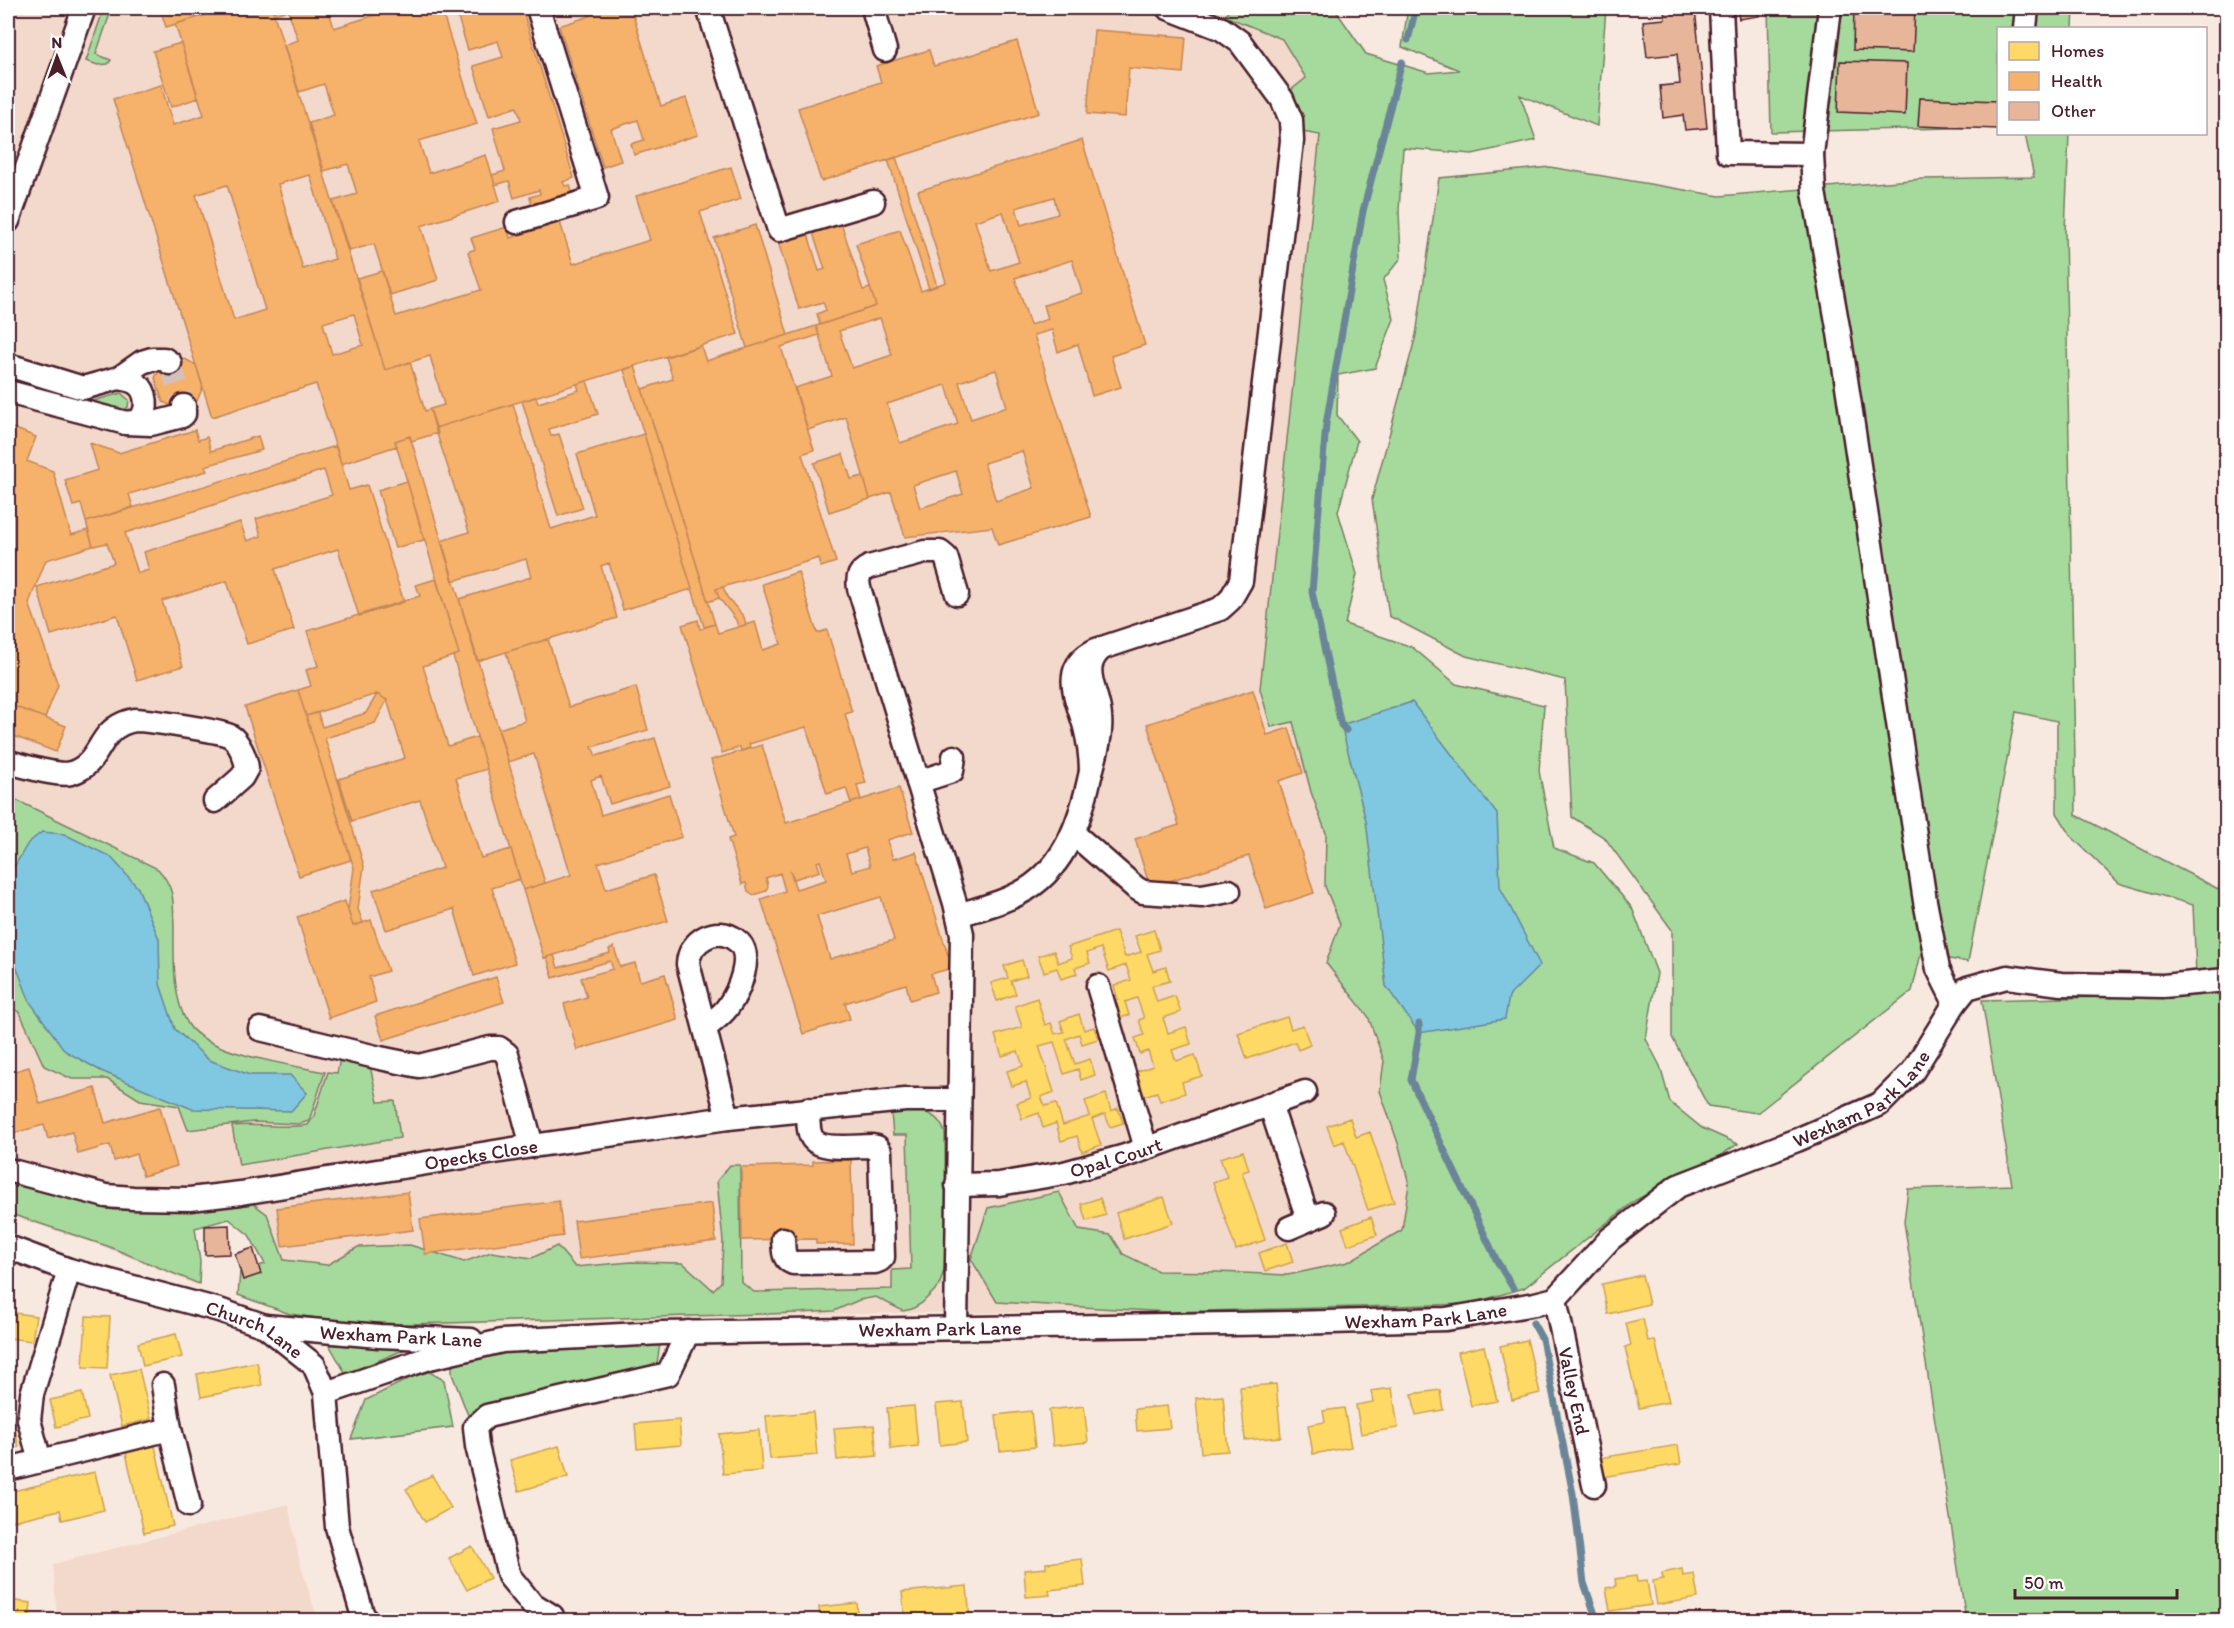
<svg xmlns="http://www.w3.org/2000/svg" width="2234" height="1628" font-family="Itim,sans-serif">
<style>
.built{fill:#f3d9cb}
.green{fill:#a6da9c;stroke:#787c64;stroke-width:1.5}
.water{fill:#80c8e1;stroke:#6a8498;stroke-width:1.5}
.homes{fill:#ffd966;stroke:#c9a154;stroke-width:1.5}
.health{fill:#f6b26b;stroke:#c28658;stroke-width:1.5;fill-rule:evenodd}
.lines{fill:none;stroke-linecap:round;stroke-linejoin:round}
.stream{stroke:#6a8498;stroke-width:7}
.building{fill:#e7b599;stroke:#4a1f2b;stroke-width:1.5}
.minor-tunnel{stroke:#d5c1bc;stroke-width:22;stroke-dasharray:22 11;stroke-linecap:butt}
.minor-casing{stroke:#4a1f2b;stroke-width:27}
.minor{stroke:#fff;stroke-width:22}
.labels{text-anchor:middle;stroke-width:6;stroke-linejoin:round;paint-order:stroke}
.street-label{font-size:20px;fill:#4a1f2b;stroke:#fff}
</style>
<rect width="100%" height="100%" fill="#f8e9e0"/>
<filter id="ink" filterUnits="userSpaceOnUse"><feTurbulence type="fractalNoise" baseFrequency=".0167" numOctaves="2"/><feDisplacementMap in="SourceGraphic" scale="12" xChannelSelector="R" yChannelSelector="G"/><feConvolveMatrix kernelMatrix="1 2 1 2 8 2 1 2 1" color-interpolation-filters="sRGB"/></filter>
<g filter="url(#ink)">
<!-- built -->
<path class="built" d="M8,8H1212L1283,35L1344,127L1286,667L1443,1279L1434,1306L1168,1312L903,1313L404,1326L343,1324L289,1315L249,1235L229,1219L195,1228L198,1286L107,1248L8,1215Z
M288,1504L300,1562L314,1608L321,1620H57L53,1564Z"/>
<!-- green -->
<path class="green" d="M104,8H112L96,54L111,60L108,64L98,65L86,61Z
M1230,8H1334L1366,54L1429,73L1459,70L1402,47L1408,8H1606L1597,126L1520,95L1536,140L1472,154L1403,148L1399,211L1401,258L1383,280L1394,319L1375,368L1338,375L1337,415L1357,441L1338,512L1357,574L1345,624L1412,647L1456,684L1544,705L1539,771L1554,848L1594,863L1632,908L1657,973L1646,1039L1660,1066L1670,1102L1702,1128L1738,1144L1715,1159L1636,1200L1524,1288L1469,1304L1168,1312L997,1302L971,1259L988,1208L1059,1192L1079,1230L1111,1235L1123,1254L1158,1271L1217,1272L1288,1275L1348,1262L1402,1230L1409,1184L1399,1146L1380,1091L1384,1061L1368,1016L1326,963L1340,924L1325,886L1326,833L1311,792L1293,722L1271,727L1260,689L1320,135L1303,132V120L1291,90L1306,78L1282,39L1225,16Z
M1768,8H2074L2073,28H1998V127L1771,132Z
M2025,134H2069L2065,232L2076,815L2226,893V969L2196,973L2193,905L2119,883L2072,837L2057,813V721L2016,712L1968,962L1943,958L1934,899L1912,991L1757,1113L1708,1106L1672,1037V930L1605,838L1572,817L1565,680L1466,656L1389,616L1372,499L1416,335L1439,178L1550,167L1720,196L1922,179L2034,177Z
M121,393L129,400L128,407L123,411L90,404L93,401Z
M8,796L158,869C176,889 173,903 174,929C174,959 172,998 188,1024C206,1054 292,1065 325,1072L309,1121L299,1124L253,1122L188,1130L179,1106L140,1100L107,1079H72L44,1066L20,1013L8,1005V844C10,837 8,807 8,796Z
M2226,994V1620H1966L1904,1222L1908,1189L2012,1185L1982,1000Z
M340,1059L370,1066L378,1102L395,1101L400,1138L239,1165L232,1126C257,1123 283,1129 308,1125L314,1116L328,1072L337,1073Z
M919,1111C933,1114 940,1119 945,1133L946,1264L939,1286L922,1303L912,1309L903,1311L876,1297L859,1300L834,1311L799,1313L407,1324L344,1322L290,1314L238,1295L240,1272L265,1264L249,1235L229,1219L195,1228L200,1261L199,1284L107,1246L8,1213V1180L114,1210L139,1209L244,1197L267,1214L284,1260L327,1265L358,1247L410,1245L464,1262L491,1252L532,1258L557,1246L575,1267L631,1262L683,1263L713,1290L721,1282L723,1241L717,1181L730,1165H740L741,1282L754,1292L892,1289V1270L911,1269L907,1135H893L891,1113Z
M326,1339L413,1346L346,1374Z
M660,1344L656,1370L623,1374L468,1415L452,1374V1361L529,1348Z
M426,1370L444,1380L453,1427L351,1439L366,1400Z"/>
<!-- water -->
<path class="water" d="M1412,702L1497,814L1500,887L1540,965L1509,996L1505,1019L1419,1033L1386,986L1366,821L1341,725Z
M42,832L64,834L111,857L138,888L159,939L160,984L175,1029L209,1060L250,1075H290L307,1093L291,1111L192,1109L101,1071L65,1051L30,1002L11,953L8,913L13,869L28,843Z"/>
<!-- homes -->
<path class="homes" d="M1154,930L1160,950L1147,954L1153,971L1166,967L1170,981L1152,986L1157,1002L1175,996L1181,1012L1163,1018L1168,1033L1186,1027L1191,1044L1172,1050L1176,1061L1195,1055L1202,1076L1182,1082L1185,1093L1160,1101L1157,1092L1140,1097L1132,1073L1153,1066L1148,1051L1140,1054L1135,1038L1144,1035L1139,1020L1144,1018L1137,998L1125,1002L1129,1015L1115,1020L1109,1003L1118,1000L1114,986L1131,980L1126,965L1109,971L1101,948L1087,953L1090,963L1075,968L1077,974L1061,979L1057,968L1044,972L1038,956L1054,951L1058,963L1072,958L1068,947L1116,931L1125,957L1141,952L1135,936Z
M1022,960L1027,976L1011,981L1016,994L997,1001L991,983L1008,978L1004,966Z
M1037,998L1045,1025L1051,1023L1055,1034L1064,1032L1060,1021L1079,1014L1084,1030L1094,1027L1098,1039L1082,1044L1079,1034L1066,1039L1075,1064L1090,1059L1095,1075L1081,1080L1078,1069L1064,1074L1054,1042L1039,1046L1054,1092L1041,1097L1045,1106L1056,1103L1063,1125L1090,1116L1085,1101L1106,1094L1111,1111L1118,1108L1123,1123L1110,1127L1105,1114L1092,1119L1101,1145L1082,1152L1077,1136L1061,1141L1056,1123L1043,1128L1039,1113L1022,1119L1017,1103L1031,1098L1026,1082L1012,1086L1007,1071L1023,1066L1018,1051L1002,1056L995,1035L1022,1027L1015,1006Z
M1287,1017L1291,1029L1303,1025L1310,1045L1298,1050L1295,1042L1247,1059L1238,1033Z
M1350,1118L1356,1137L1370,1132L1394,1202L1368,1210L1344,1141L1334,1145L1327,1126Z
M1243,1151L1249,1170L1242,1172L1265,1240L1236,1250L1213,1182L1227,1177L1220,1158Z
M1164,1197L1173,1223L1124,1239L1116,1213Z
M1100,1198L1106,1215L1086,1221L1081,1204Z
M1371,1217L1377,1235L1348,1245L1342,1228Z
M1287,1243L1293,1262L1265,1271L1259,1253Z
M1642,1275L1649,1304L1608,1314L1602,1284Z
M8,1312L36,1316L32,1341L8,1338Z
M86,1316L110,1317L107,1368L83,1367Z
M1643,1319L1648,1341L1655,1340L1669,1402L1639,1408L1625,1347L1631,1345L1626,1323Z
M176,1334L182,1357L143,1366L138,1343Z
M1527,1340L1540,1393L1512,1400L1500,1346Z
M1484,1346L1497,1401L1471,1406L1458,1352Z
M257,1362L262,1385L201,1397L197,1374Z
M139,1369L151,1419L122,1426L110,1375Z
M1276,1384L1281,1437L1245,1440L1240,1387Z
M1392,1388L1398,1428L1361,1434L1356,1405L1373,1402L1371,1391Z
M1440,1390L1443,1410L1416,1415L1412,1394Z
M82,1393L88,1419L56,1427L50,1400Z
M1223,1396L1228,1451L1201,1453L1196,1398Z
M8,1398L19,1447L8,1450Z
M963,1402L967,1442L940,1445L936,1404Z
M914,1406L918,1446L891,1449L887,1408Z
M1084,1406L1088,1442L1053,1446L1049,1410Z
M1167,1406L1170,1428L1137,1431L1135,1409Z
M1344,1408L1351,1447L1313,1454L1308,1425L1325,1422L1323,1411Z
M1031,1411L1035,1447L1000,1451L996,1415Z
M813,1412L817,1455L770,1459L766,1416Z
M679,1420L681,1445L637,1449L635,1424Z
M874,1425L877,1456L837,1460L834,1428Z
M759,1430L762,1471L723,1474L719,1434Z
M1678,1445L1681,1464L1602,1477L1599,1458Z
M155,1446L173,1526L144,1533L126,1453Z
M559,1446L568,1477L519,1491L510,1460Z
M95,1472L104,1510L62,1520L60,1510L8,1522V1492Z
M432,1475L451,1508L425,1522L406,1489Z
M472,1546L490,1578L467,1590L449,1558Z
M1082,1559L1085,1586L1049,1590L1050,1595L1026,1597L1024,1570L1046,1568V1563Z
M1682,1569L1683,1576L1694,1574L1698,1598L1657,1605L1653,1581L1663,1579L1662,1573Z
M1636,1576L1637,1582L1647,1581L1651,1605L1610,1611L1606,1588L1616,1586L1615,1579Z
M967,1586L970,1620H905L902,1592Z
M8,1600L31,1603L29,1620H8Z
M857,1603L858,1620H820L819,1607Z"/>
<!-- health -->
<path class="health" d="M160,8H229L166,27Z
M229,8H272L385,370L410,362L425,411L430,409L438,433L411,441L410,436L395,441L397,446L341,464L316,384L212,417L113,99L161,85L173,125L204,115L175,24ZM310,175L335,259L303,269L278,184ZM227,185L265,310L234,320L196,195ZM354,314L363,345L332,354L323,323Z
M274,8H331H328L334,28L391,10L390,8H441L477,124L419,141L429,173L486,155L500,201L421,226L438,280L390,295L374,244L349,251L333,201L357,194L348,164L324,171L309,123L334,115L324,84L299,92L284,45L298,40L288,10L276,14Z
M455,8H522L574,178L563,182L565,186L570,185L573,195L533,208L530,197L540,194L539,190L514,198L509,181L495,185L492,175L505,171L493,128L521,120L517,107L489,116L473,66L503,57L498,41L468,50Z
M587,8H631L661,106L686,98L698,135L634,155L631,144L644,140L638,120L611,129L621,161L603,167L559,26L590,16Z
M1094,30L1186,37L1183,73L1129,68L1125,117L1087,114Z
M1017,41L1039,113L821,181L798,108L881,82L876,66L929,50L934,66Z
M181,43L198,98L171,107L153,51Z
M1082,140L1145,345L1111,356L1121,387L1092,396L1078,344L1058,352L1052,330L1034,335L1091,517L998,545L992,527L905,537L891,492L870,499L846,417L808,430L795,388L832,376L816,326L876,306L856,244L900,230L921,291L946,282L918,191ZM1054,197L1058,214L1021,225L1016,208ZM1003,212L1019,262L991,271L975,221ZM1072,260L1082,293L1044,305L1048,319L1030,325L1015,278ZM880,318L892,355L852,368L839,331ZM996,370L1007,407L971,419L959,382ZM946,385L958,424L900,443L887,404ZM1022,451L1034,488L996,501L984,463ZM956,471L963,494L920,508L913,485Z
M896,157L937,286L929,289L888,160Z
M731,167L741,199L700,212L738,334L435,428L430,409L444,405L430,356L385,370L357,278L382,271L396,316L481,290L468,252L475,249L471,238L507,227L510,238L560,222L573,264L650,240L636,196Z
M841,223L863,290L870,288L876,306L820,325L817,314L826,310L823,302L799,309L778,242L808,234L819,271L825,269L813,233Z
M755,225L788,335L747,348L714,238Z
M816,326L819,335L781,347L814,450L802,454L836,562L821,567L819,558L716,589L719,598L708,602L642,389L673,379L666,357L701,346L706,361Z
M185,359L196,365L203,387L197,401L176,408L163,402L155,378L161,366Z
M635,366L715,624L704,627L624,370Z
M587,381L598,414L549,429L551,436L559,434L583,508L558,516L522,401L536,397L538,403L579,390L577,384Z
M513,404L551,529L595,515L577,454L644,434L692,589L623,610L609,563L601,566L617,618L477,661L459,599L531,577L526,559L453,581L441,541L469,532L435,428Z
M8,426L36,437L27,461L53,471L71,535L88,530L93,546L46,560L29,603L58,685L45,718L8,704Z
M195,430L198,440L207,437L211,451L258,436L262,450L205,466L207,471L129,494L133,507L86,522L81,504L73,506L65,480L98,470L90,443L119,453Z
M410,436L545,883L523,890L453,656L459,654L395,441Z
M336,446L349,490L367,485L404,602L359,616L338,549L275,569L294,630L247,644L227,581L162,601L183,666L137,680L117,615L51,635L37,587L114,563L107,543L93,546L86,522ZM324,470L332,495L256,519L261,536L247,541L240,522L144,552L149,570L138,573L125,533Z
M843,454L851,479L863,476L870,499L829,512L814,463Z
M407,481L424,540L395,548L378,490Z
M798,572L817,633L827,630L852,712L845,714L866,783L857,785L861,800L851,803L846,788L827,794L806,727L749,744L750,748L741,751L740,747L722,753L682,625L698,620L700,629L715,624L718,633L755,622L763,650L781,644L762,584Z
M436,579L459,654L423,666L448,746L477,737L487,769L456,778L481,858L511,849L520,879L492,888L515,963L474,976L454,909L386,930L373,890L442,868L420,800L352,821L339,779L405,758L387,700L377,694L306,716L298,690L311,686L306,670L318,666L307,631L420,596L416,585Z
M723,587L727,597L744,617L746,625L738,627L736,620L719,598L716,589Z
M548,639L569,707L636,687L648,730L592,747L596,756L655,738L670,786L610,804L601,776L591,780L601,815L669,794L682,837L598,863L606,889L654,875L668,921L544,958L523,890L571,875L534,754L508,762L498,729L525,721L506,652Z
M298,690L351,860L299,876L245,707Z
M1253,690L1267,735L1289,728L1303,773L1279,781L1314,893L1266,909L1249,856L1150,887L1135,839L1179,825L1147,724Z
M377,694L387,700L375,723L325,738L364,866L358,909L363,923L353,926L348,910L354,868L306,716L318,713L322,727L366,713Z
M8,704L66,726L56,752L8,734Z
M762,745L786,823L899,788L913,832L887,840L893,859L916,852L952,968L931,974L936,992L910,1000L906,984L845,1003L850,1019L803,1034L761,899L785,891L780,873L766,878L768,886L766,891L754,895L748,891L746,883L742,884L728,839L734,837L711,760ZM865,848L870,866L852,871L846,854ZM820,861L826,880L796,889L790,871L794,879L820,871L817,862ZM881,897L894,940L830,959L817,916Z
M345,901L353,926L371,920L388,971L369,977L376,1002L329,1018L297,917Z
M614,947L620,967L635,963L640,981L665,974L678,1020L577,1050L564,1004L587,997L581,978L613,969L610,961L553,978L547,957L554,955L558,968L610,953L609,949Z
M496,977L504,1002L383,1040L375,1016Z
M29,1067L40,1104L95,1088L105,1123L160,1107L177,1166L143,1176L136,1154L114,1161L110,1145L78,1154L72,1132L48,1139L44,1125L14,1133L8,1112V1073Z
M851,1160L853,1244H816V1239L742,1240L741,1167L813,1165V1161Z
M408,1192L413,1230L282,1246L277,1208Z
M559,1201L563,1236L425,1254L420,1219Z
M712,1203L716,1241L579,1259L574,1221Z"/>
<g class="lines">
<!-- stream -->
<path class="stream" d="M1408,40L1416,8
M1346,730L1341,725L1312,592L1326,424L1363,211L1402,62
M1419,1024V1033L1411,1080L1497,1261L1513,1288
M1533,1323L1542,1339L1573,1494L1584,1583L1597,1620"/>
</g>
<!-- building -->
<path class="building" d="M1664,8H1695L1707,128L1685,130L1683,115L1663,118L1660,86L1680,84L1677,54L1647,57L1643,21L1665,19Z
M1737,8H1757L1759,16L1739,19Z
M1854,8H1915L1913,52L1853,50Z
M1840,61L1907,63L1905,115L1838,112Z
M1920,98L1998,101V129L1918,126Z
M229,1225L230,1254L205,1255V1226Z
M253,1248L261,1274L243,1280L235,1254Z"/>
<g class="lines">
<!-- minor-tunnel -->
<path class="minor-tunnel" d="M170,363L184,406"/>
<defs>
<g id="minor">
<path d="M708,8L779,230L873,202"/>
<path d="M873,8L885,50"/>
<path d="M1721,8L1728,153L1812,154"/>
<path d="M1830,8L1812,154L1814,192L1839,333L1925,901L1938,969L1955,1003"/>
<path d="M2025,28L2027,8"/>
<path d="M8,221L84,8"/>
<path d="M517,222L597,198L538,8"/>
<path d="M8,365L83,388L119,378L142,362L152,359H164L170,363"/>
<path d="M119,378C126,379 132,380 137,384C147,391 149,410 140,419C136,422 131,422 126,423"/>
<path d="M8,392L126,423L151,424L182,416L184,414V406"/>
<path d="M8,762C22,765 58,777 71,773C100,765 97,735 122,724C126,722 130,721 135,720C146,720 222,731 230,736C239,741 246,759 247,768L242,777L215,801"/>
<path d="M1091,773C1091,757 1089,743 1085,727C1077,698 1059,668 1096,650L1220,609L1230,600L1241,581L1292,141L1291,120L1282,99L1240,42L1222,29L1168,8"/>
<path d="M918,782L952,771L954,757"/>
<path d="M1074,834L1136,888L1143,892L1202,896L1229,891"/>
<path d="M958,915C981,908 1006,902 1027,889C1066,865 1081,818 1090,776C1095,757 1102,737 1100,717C1099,693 1078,668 1101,649"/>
<path d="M1098,986L1146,1148"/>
<path d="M706,1027C713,1021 721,1016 727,1008C738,993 756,954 736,940C717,925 689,940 688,964L728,1118"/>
<path d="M260,1029L380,1058L419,1066L490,1048H499L507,1054L532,1146"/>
<path d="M1270,1104L1308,1219"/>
<path id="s1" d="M8,1170L106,1196L133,1198L190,1199L241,1193L532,1146L728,1118L905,1100H959"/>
<path id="s2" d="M957,1185L999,1184L1064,1173L1125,1156L1305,1092"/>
<path d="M1289,1228L1324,1213"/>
<path d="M783,1239C784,1250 782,1259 793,1263L875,1262L880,1260L883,1257L880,1151L877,1147L872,1146C857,1146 820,1151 812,1138C807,1130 809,1118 808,1109"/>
<path id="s3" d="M8,1247L69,1270L219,1310L265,1326L314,1365L326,1393L337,1527L362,1613L366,1620"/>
<path id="s4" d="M1555,1299L1594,1485"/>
<path d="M265,1326L379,1336L471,1340"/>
<path d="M956,1328L962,934L955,903L859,588C857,577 859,572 869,567L925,552H940L946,557L957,594"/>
<path d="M163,1385L170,1429L189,1505"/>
<path id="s5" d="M326,1393L429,1358L502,1341L662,1333L1290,1323L1446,1319L1535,1304L1555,1299L1610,1239L1678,1186L1797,1140L1880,1104L1913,1071L1955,1003L1967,988L2007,977L2061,984L2163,986L2226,980"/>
<path d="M40,1461L29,1420L32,1394L69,1270"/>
<path d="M8,1469L170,1429"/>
<path d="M552,1616L531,1603L509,1576L477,1446L475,1427L487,1416L668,1374L688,1332"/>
</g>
</defs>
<!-- minor casing -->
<use href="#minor" class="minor-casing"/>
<!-- minor -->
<use href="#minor" class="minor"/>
</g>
</g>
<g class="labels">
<!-- street labels -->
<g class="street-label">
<text dy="7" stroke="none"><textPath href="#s5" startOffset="1612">Wexham Park Lane</textPath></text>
<text dy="7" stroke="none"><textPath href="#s1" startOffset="480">Opecks Close</textPath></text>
<text dy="7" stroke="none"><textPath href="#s2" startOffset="162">Opal Court</textPath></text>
<text dy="7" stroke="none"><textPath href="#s5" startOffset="1108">Wexham Park Lane</textPath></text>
<text dy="7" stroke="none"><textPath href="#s5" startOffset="622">Wexham Park Lane</textPath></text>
<text dy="7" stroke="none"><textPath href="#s3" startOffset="261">Church Lane</textPath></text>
<text transform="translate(401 1336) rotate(3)" y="7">Wexham Park Lane</text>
<text dy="7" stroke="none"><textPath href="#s4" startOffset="94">Valley End</textPath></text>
</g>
</g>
<!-- margin -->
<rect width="2234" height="1628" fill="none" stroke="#fff" stroke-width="30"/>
<rect x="15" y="15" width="2204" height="1598" fill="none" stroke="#4a1f2b" stroke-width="2" filter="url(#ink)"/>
<!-- legend -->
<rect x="1997" y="27" width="210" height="108" fill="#ffffff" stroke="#b7a5aa" stroke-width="1.5"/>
<rect x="2009" y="42" width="30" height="18" fill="#ffd966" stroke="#b7a5aa" stroke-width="1.5"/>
<text x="2051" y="57" font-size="18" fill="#4a1f2b">Homes</text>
<rect x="2009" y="72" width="30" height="18" fill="#f6b26b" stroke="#b7a5aa" stroke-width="1.5"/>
<text x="2051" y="87" font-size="18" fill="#4a1f2b">Health</text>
<rect x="2009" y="102" width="30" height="18" fill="#e7b599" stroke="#b7a5aa" stroke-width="1.5"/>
<text x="2051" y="117" font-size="18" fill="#4a1f2b">Other</text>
<!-- north arrow -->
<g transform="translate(57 57) rotate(359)" stroke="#ffffff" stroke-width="4.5" paint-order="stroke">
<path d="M0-4.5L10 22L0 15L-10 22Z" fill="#4a1f2b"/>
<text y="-9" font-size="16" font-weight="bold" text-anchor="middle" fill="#4a1f2b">N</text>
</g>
<!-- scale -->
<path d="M2015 1589v9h162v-9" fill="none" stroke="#4a1f2b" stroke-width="3"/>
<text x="2024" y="1589" font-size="18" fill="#4a1f2b" stroke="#ffffff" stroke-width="4.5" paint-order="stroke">50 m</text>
</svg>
